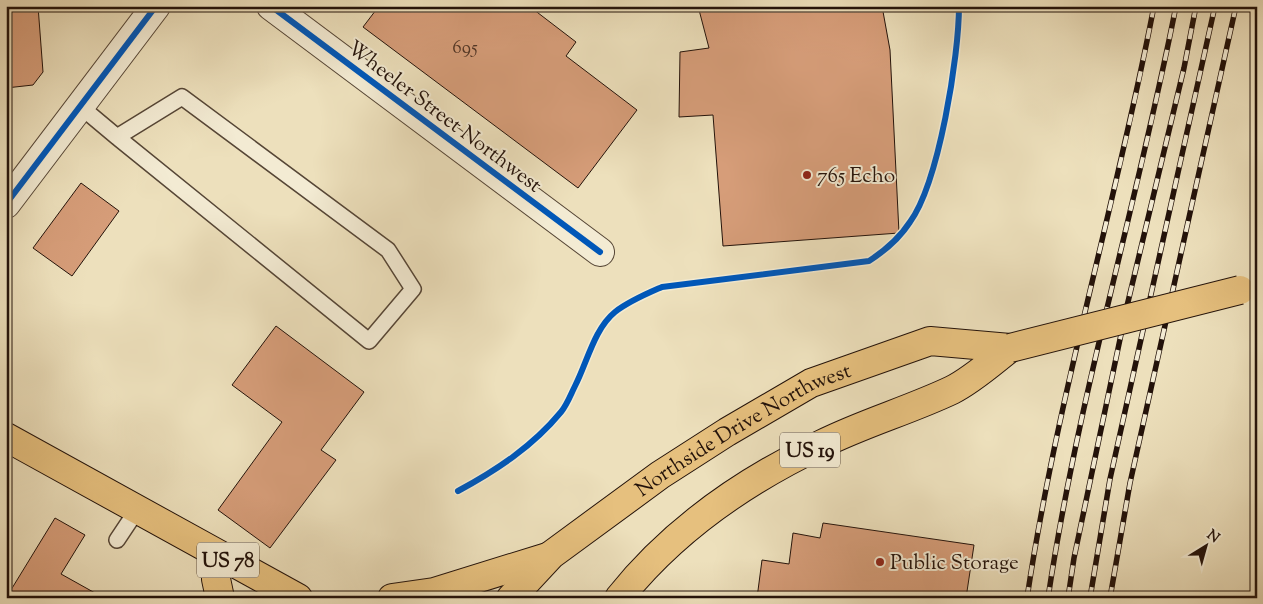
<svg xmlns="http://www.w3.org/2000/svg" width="1263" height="604" font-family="'Sorts Mill Goudy',serif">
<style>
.building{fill:#d69d79;stroke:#23120a}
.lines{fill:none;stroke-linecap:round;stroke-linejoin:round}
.lane-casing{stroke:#564636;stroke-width:18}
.street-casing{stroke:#564636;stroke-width:30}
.primary-casing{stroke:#23120a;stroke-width:30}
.highway-casing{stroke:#23120a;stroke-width:30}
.lane{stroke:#f3ebd3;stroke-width:15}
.street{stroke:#f3ebd3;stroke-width:28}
.primary{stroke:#e6c07e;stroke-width:28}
.highway{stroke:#e6c07e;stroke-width:28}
.rail-casing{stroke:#23120a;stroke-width:5.5}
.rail{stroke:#f3ebd3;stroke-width:4;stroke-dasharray:11;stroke-linecap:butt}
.highway-bridge-casing{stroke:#23120a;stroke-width:30;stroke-linecap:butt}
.highway-bridge{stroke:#e6c07e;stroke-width:28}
.cycleway-casing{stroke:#f3ebd3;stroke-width:9}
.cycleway{stroke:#0057b8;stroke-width:6}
.poi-dot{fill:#8f2418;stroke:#f3ebd3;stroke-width:2}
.labels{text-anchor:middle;stroke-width:4;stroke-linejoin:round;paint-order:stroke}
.number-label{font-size:19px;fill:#503526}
.shield{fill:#f3ebd3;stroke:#615346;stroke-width:1}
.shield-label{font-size:20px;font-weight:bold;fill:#23120a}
.street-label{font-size:21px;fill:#23120a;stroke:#f3ebd3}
.poi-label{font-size:21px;fill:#23120a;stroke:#f3ebd3;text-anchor:start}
</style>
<rect width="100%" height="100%" fill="#ede0bc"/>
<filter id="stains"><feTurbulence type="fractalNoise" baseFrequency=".004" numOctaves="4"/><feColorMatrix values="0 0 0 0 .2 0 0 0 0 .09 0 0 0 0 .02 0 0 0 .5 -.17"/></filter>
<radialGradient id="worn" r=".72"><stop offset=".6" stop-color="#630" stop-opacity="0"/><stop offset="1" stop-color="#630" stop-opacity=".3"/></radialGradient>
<!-- building -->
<path class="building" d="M6,6H38L43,72L33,85L6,88Z
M379,6H529L576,42L566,56L637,110L578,188L363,27Z
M698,6H882L890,50L899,233L723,246L713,115L679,117L680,52L709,48Z
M81,183L119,211L72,276L33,248Z
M276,326L364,392L321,450L336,460L270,548L218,510L282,422L232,385Z
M55,518L85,535L61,574L104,598H6Z
M823,523L974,545L966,598H757L762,560L789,564L793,533L820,538Z"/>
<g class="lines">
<defs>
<path id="lane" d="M80,106L117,137L369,341L413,289L388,250L182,97L117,137
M117,540L137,510"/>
<path id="street" d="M271,6L600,252
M6,204L156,6"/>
<path id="primary" d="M6,437L298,598"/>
<g id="highway">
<path d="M216,579L220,598"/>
<path d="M392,598L434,592L547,557"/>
<path id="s1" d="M511,598L551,555L660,475L727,432L811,383L930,341L1010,348"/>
<path d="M619,598C673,530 744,481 822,444C864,423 910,410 952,390C972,380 992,362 1010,348"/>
</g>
</defs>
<!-- lane casing -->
<use href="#lane" class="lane-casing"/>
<!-- street casing -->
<use href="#street" class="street-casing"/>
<!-- primary casing -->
<use href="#primary" class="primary-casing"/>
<!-- highway casing -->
<use href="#highway" class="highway-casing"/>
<!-- lane -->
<use href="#lane" class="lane"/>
<!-- street -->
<use href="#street" class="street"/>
<!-- primary -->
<use href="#primary" class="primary"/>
<!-- highway -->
<use href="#highway" class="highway"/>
<defs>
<path id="rail" d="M1027,598C1057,398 1116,204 1154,6
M1048,598C1078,398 1137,204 1176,6
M1068,598L1074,558L1127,306L1184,68L1196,6
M1090,598L1110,479L1215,6
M1110,598L1130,483L1236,6"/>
</defs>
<!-- rail casing -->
<use href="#rail" class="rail-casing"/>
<!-- rail -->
<use href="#rail" class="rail"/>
<defs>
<path id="highway-bridge" d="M1010,348L1240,290"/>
</defs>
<!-- highway-bridge casing -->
<use href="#highway-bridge" class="highway-bridge-casing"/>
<!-- highway-bridge -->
<use href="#highway-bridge" class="highway-bridge"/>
<defs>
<path id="cycleway" d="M271,6L600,252
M6,204L156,6
M458,491C497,470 533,446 561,412C567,405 571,394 575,386C587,363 594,329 615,312C629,301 646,294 662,287L869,261C886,250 899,239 910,222C939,182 959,56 959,6"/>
</defs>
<!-- cycleway casing -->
<use href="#cycleway" class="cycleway-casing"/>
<!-- cycleway -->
<use href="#cycleway" class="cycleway"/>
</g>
<!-- markers -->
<g class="poi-dot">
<circle cx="807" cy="175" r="5"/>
<circle cx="880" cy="562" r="5"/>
</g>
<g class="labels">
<!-- number labels -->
<g class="number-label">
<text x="465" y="53">695</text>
</g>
<!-- shield labels -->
<g class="shield">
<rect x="780" y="432.5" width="60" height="35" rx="4"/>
<rect x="197" y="542.5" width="62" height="35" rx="4"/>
</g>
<g class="shield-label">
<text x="810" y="457">US 19</text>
<text x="228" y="567">US 78</text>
</g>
<!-- street labels -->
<g class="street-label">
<text transform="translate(445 116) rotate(37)" y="7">Wheeler Street Northwest</text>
<text dy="7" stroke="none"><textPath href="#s1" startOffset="289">Northside Drive Northwest</textPath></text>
</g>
<!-- poi labels -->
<g class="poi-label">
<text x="817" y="182">765 Echo</text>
<text x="890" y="569">Public Storage</text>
</g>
</g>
<!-- margin -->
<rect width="1263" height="604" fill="none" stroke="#ede0bc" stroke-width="25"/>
<rect x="8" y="8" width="1248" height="589" fill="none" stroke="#23120a" stroke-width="2.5"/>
<rect x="12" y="12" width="1238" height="579" fill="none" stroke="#23120a"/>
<!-- north arrow -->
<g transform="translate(1206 546) rotate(37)" stroke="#f3ebd3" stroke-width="4" paint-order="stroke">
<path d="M0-4L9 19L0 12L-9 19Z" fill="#23120a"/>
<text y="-8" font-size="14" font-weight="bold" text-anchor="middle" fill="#23120a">N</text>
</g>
<rect width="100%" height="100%" filter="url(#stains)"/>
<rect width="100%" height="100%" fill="url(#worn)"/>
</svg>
